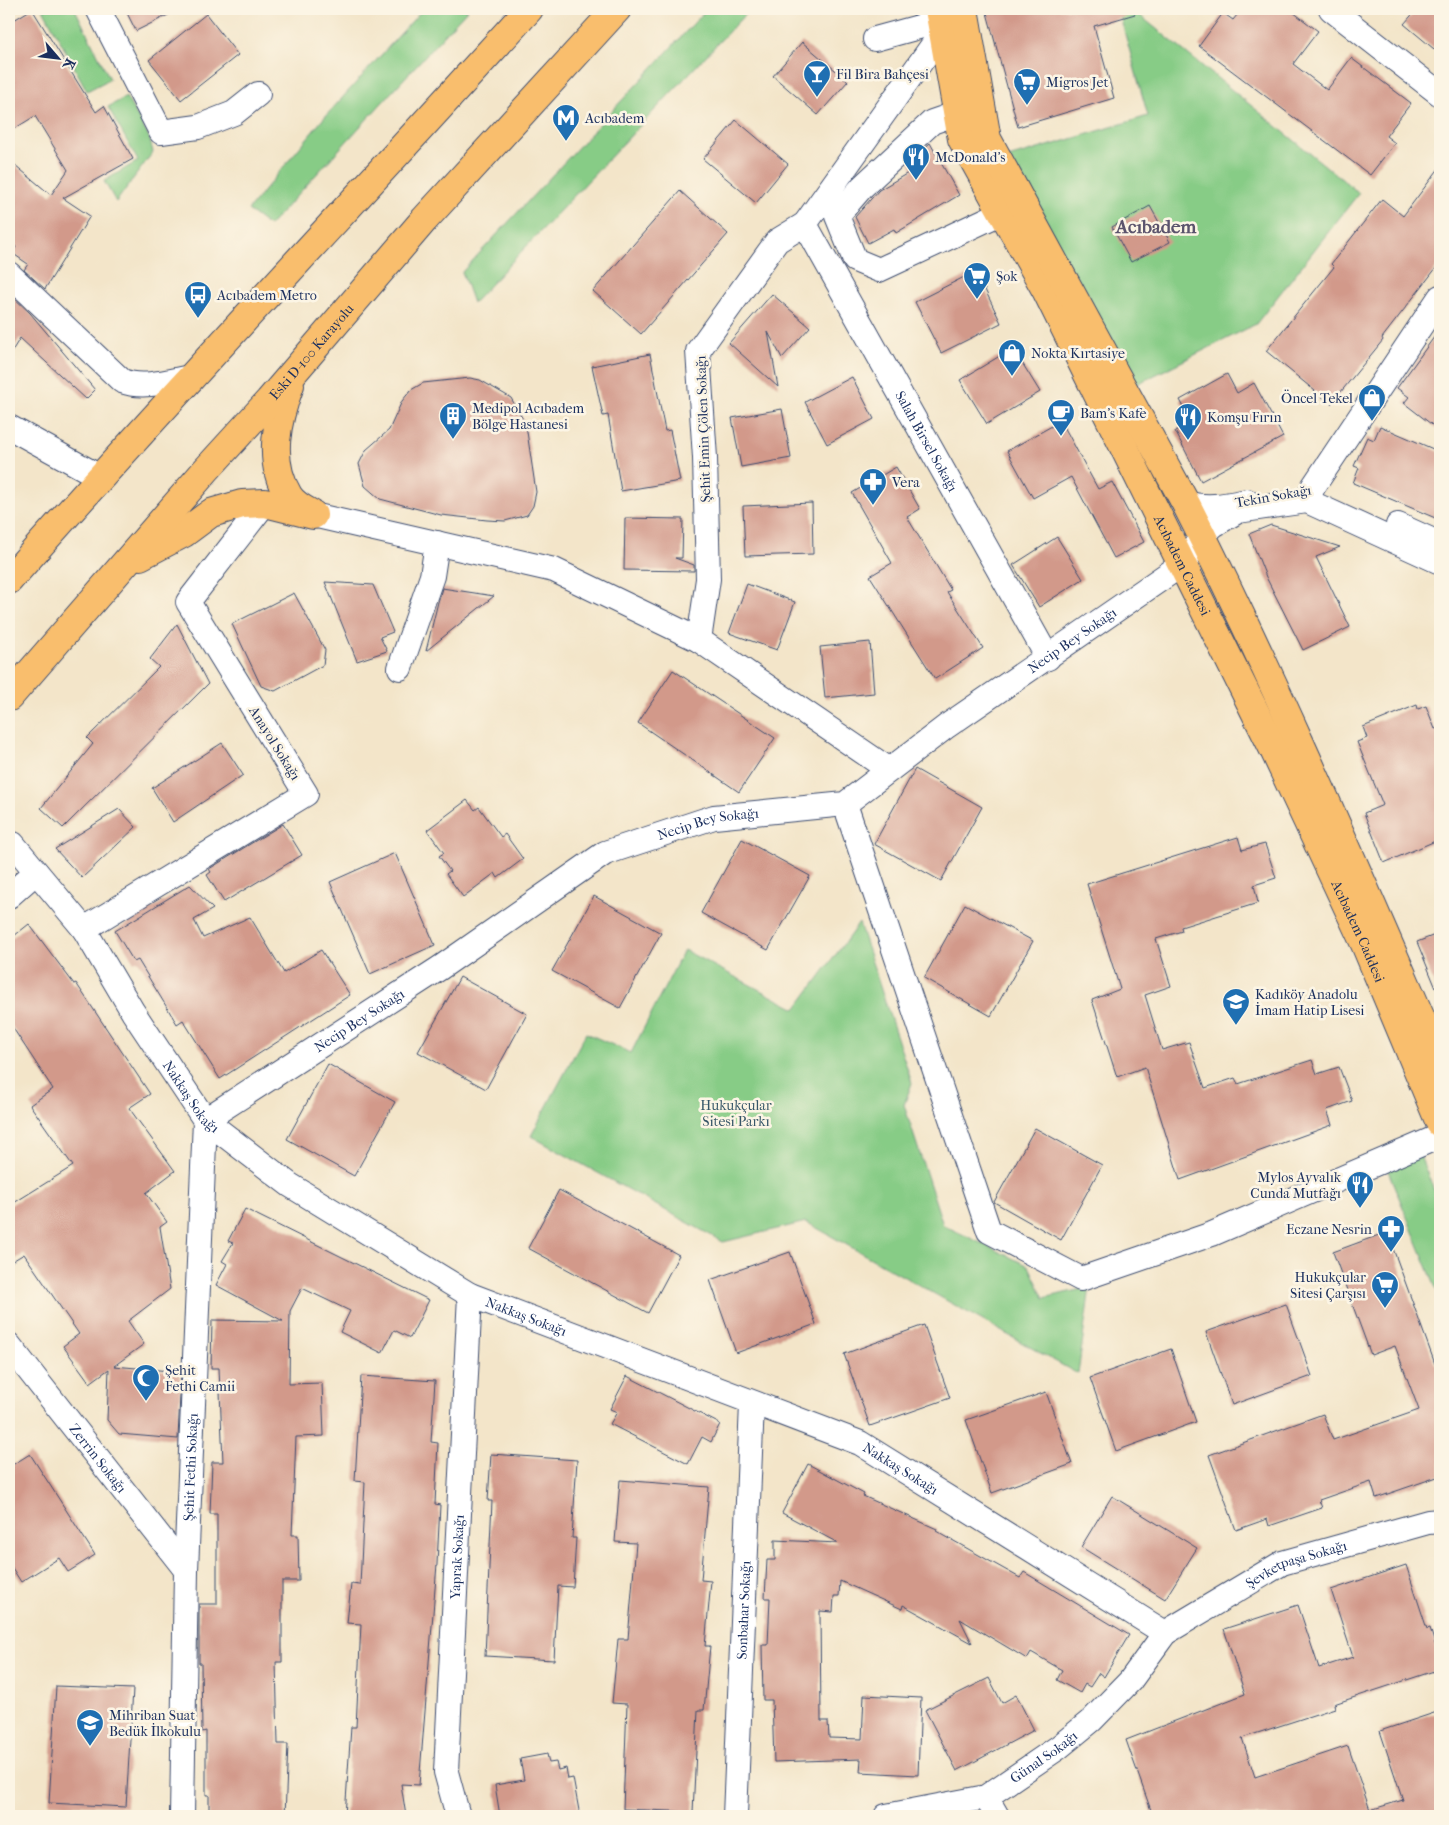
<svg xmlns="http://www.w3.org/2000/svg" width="1449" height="1825" font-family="'IM FELL French Canon',serif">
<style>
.green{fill:#87cc86;stroke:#517e72}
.building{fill:#d2998a}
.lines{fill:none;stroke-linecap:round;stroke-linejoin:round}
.minor-casing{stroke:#3b4a6e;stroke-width:26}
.major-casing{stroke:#3b4a6e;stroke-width:30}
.highway-casing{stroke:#3b4a6e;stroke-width:30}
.minor{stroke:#fff;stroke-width:24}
.major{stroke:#f9be6d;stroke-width:28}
.highway{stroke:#f9be6d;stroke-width:28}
.labels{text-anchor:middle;stroke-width:5;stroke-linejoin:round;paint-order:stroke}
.poi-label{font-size:14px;fill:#1b2f5e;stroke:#fcf5e5;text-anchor:start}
.street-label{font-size:14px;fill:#1b2f5e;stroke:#fcf5e5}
.park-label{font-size:14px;fill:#365668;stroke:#fcf5e5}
.district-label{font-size:19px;font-weight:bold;fill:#5b546d;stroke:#fcf5e5}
</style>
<rect width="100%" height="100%" fill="#fcf5e5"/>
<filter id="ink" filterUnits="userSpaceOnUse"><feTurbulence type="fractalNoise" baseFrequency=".02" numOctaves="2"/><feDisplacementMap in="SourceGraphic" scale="10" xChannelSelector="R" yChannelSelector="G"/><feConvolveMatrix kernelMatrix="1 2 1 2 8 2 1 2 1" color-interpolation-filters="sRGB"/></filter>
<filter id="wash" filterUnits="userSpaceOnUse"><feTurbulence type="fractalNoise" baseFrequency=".0096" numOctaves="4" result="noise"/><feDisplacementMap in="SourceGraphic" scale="20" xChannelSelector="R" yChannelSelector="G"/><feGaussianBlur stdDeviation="1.12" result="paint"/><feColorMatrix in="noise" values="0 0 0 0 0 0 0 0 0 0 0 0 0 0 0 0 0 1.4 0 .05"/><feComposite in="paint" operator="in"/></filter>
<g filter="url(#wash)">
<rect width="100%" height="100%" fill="#f3e5c9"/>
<!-- green -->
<path class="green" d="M43,9H75L110,79L87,91Z
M423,9H468L269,226L248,210L323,119Z
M707,9H750L473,303L462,272Z
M1118,9H1132L1359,193L1256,324L1135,385L1008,158L1148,116Z
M126,97L149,137L153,152L116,202L104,181L138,161L108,107Z
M859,923L912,1083L904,1105L943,1225L1029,1266L1044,1298L1090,1287L1078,1374L806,1222L723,1242L531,1136L586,1033L631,1053L684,950L796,1009Z
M1416,1146L1440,1205V1298L1384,1161Z"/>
<g id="blocks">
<!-- building -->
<path class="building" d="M32,9L96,112L104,106L133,159L63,198L90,216L45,289L24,270L28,264L12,253L16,247L9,241V160L51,195L68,170L35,116L9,132V23Z
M125,9H180L136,31Z
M986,9H1135V14L1094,26L1114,98L1018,127Z
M1242,9H1289L1318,31L1293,64L1327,90L1351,58L1411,103L1386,136L1395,143L1370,175L1199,46L1223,13L1233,20Z
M1417,9H1440V54L1404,24Z
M206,14L238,55L181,100L149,60Z
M802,42L848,81L818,115L773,76Z
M736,120L788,164L756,203L703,159Z
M930,143L959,195L896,233L894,229L868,243L855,217L879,190L913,170L909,162Z
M1440,167V263L1382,338L1383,340L1331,404L1266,351L1334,267L1331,264L1382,199L1403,216Z
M680,191L728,234L641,334L593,291Z
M1150,206L1170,242L1131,262L1112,227Z
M976,271L1001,323L941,353L915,302Z
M9,293L30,313L95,390L86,399L20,338L9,356Z
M772,294L810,327L782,358L768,332L778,387L729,343Z
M1440,329V431L1404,403L1409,397L1397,388Z
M1013,348L1040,392L987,424L960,380Z
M650,354L665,431L670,430L680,481L621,491L608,415L603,416L592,366Z
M1227,374L1237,393L1254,383L1283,437L1201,481L1175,431L1192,422L1180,400Z
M852,377L874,419L827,444L805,402Z
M470,378L480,380L511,398L526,425L536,492L533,506L527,515L505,521L487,520L441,515L380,499L365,486L359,464L366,450L389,430L402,401L411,390L423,383Z
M782,409L791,458L741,467L732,418Z
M1061,421L1098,489L1112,482L1144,542L1114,558L1071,477L1033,498L1007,451Z
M1380,426L1440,452V520L1353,483L1359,468L1354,466L1367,437L1374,440Z
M896,467L920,509L907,517L951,590L947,592L983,648L935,679L870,576L892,563L852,493Z
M812,503L813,554L745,556L743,506Z
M625,518L683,519L682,558H675L694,565V571L624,570Z
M1271,525L1340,547L1316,557L1350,627L1303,650L1266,577L1249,534Z
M1057,537L1083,579L1039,607L1013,565Z
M325,582L373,585L393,632L380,637L387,651L357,661Z
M747,584L795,602L777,650L729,633Z
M442,588L494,596L426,651L438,602Z
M294,593L325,650L323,665L275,691L261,686L232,624Z
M177,624L208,684L63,828L41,808L93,744L87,738L159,667L150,659Z
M870,642L874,693L825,698L820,647Z
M673,670L775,738L739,792L638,723Z
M1417,705L1418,709L1426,706L1435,729L1440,727V839L1384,863L1364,813L1383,805L1357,742L1367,738L1363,727Z
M222,743L243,775L173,822L152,788Z
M915,769L982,807L941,881L874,844Z
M467,800L475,810L479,807L501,837L505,834L523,859L498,878L495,873L463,897L446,874L450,871L439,856L444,853L427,830Z
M119,809L136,827L82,878L55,849Z
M283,824L302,855L224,902L207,875L211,872L209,869Z
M1238,837L1242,850L1265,844L1276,878L1254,885L1258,903L1181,927L1182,931L1156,939L1171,986L1145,995L1162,1050L1189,1042L1205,1088L1235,1078L1238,1084L1312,1060L1317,1074L1339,1067L1352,1101L1327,1110L1332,1125L1180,1180L1145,1067L1117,1077L1092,1000L1120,989L1087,884Z
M742,839L810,876L768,950L701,913Z
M395,853L435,945L370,974L330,882Z
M190,885L213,909L194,920L203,938L250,917L284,973L321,950L350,995L220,1079L183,1020L177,1024L138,960L134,962L115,931Z
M594,896L661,933L620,1008L552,971Z
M965,904L1033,941L991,1016L924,978Z
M29,924L74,984L76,983L150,1094L129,1108L175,1171L146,1193L167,1222L160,1227L170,1289L128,1321L144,1344L114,1366L181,1372L178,1439L119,1434L107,1420L109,1369L90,1383L63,1346L79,1334L24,1254L9,1263V1206L73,1166L30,1105L53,1089L9,1022V940Z
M1440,933V998L1417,942Z
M460,977L527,1014L486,1089L418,1052Z
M328,1064L395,1102L354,1176L287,1139Z
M1035,1128L1102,1165L1061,1240L994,1202Z
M559,1190L679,1255L648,1313L528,1248Z
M245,1209L429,1300L410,1338L394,1330L382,1353L340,1332L350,1311L302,1288L290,1311L289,1384L322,1383L324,1436L296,1437L292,1535H298L299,1581H282V1662H276L278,1744H288L285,1816H209V1795H206V1731L202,1732L201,1663H199V1604H217V1514H210L212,1462H223L219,1368H211L212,1320L283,1321L216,1285L227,1264L222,1261L233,1243L228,1241Z
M1387,1232L1435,1364L1440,1362V1476L1376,1498L1371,1482L1319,1500L1322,1508L1269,1526L1267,1519L1236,1530L1209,1455L1323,1414L1333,1440L1419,1410L1395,1346L1371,1355L1333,1252Z
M790,1252L816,1324L736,1353L710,1280Z
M1286,1304L1312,1376L1232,1405L1206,1332Z
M924,1325L950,1398L870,1426L844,1354Z
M1171,1349L1196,1422L1116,1451L1090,1378Z
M361,1376L435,1381L431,1442L438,1443L435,1504L440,1505L437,1564L419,1785L401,1784L406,1816H345L351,1727H356L361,1624L347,1623L351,1584L360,1585L365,1482L355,1481Z
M627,1376L720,1424L711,1442L702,1437L688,1464L610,1424L617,1412L610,1409Z
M1046,1392L1072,1464L992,1493L966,1420Z
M30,1454L95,1555L68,1572L59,1558L21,1582L9,1563V1467Z
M491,1454L577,1460L572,1538H576L573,1587L558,1586L554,1660L485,1656L492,1501H488Z
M808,1464L864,1494L863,1496L937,1529L936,1531L1020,1578L1024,1572L1129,1635L1104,1677L1099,1673L1090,1687L1085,1684L1080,1693L1057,1680L1062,1670L1031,1652L1027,1659L960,1619L972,1643L903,1605L902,1609L840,1581L839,1596H834L833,1612L820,1611L821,1721H828L829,1738L862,1739L864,1695L921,1698L918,1775L860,1772L861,1759L774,1762L772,1700H763L762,1645H768L770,1598H765L767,1560H775V1540L838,1543L782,1513Z
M620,1480L709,1487L701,1580L711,1581L705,1646H710L704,1710H698L693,1812L623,1809L627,1704L612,1703L618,1639H628L636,1543L615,1542Z
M1112,1496L1197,1548L1165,1599L1081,1547Z
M1406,1565L1427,1629L1430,1628L1440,1660V1669L1334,1704L1335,1708L1242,1738L1255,1777L1348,1746L1370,1810L1403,1800L1380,1731L1440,1711V1816H1153L1126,1740L1245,1694L1224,1629L1298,1605L1319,1668L1353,1657L1331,1590Z
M989,1678L1002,1703L1016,1695L1034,1730L957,1771L925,1710Z
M56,1686L133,1689L126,1807L49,1803Z
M547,1754L549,1763L556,1762L558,1770L566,1768L568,1779L573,1778L580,1816H500L495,1785L524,1780L520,1759Z"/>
</g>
</g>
<g filter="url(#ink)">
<use href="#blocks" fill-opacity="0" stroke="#3b4a6e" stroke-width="1"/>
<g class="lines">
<defs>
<g id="minor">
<path d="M98,9L161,132L198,127L234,113L258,94"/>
<path d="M1331,9L1440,94"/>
<path d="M875,39L941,21"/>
<path d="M958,113L932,122L862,187L837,216L855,260L879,270L1003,212"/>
<path id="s1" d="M805,224L1048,658"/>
<path d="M9,274L122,381C143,389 169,381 190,377"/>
<path d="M9,427L100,477"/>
<path d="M1307,501L1313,487L1440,297"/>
<path d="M1185,502C1204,510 1227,505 1247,501"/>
<path d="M313,515L554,570L699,640L888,769"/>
<path d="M1398,525L1440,544"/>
<path d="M699,640L708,579L705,458L698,351L777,241L805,224L943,31"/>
<path d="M400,668L432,576L437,543"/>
<path d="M845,804L989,1231L1081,1279L1212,1234L1440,1136"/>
<path id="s2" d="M13,844L84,929L133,1012L205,1120L290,1185L470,1295L860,1443L1165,1633"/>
<path d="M9,896L36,872"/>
<path d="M84,929L306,794L188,602L265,503"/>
<path id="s3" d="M9,1345L186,1570"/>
<path d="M986,1797L997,1816"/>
<path id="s4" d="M182,1816L186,1570L205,1120L440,968L605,853L714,817L845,804L947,726L1184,563L1202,536L1214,525L1238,511L1307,501L1440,562"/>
<path id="s5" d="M458,1816L446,1772L470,1295"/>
<path id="s6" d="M735,1816L752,1404"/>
<path id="s7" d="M886,1816L986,1797L1059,1747L1092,1720L1130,1681L1165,1633L1282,1563L1428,1522L1440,1521"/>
</g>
<g id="major">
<path id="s8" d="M939,9L962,139L1047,292L1275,752L1365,944L1440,1123"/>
<path d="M964,9L987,139L1185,502C1278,685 1358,874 1440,1062"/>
</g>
<g id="highway">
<path d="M290,385C277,420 267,460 288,495C293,504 303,509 312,514"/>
<path d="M140,556L184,533L211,513L242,504L265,503L313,515"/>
<path d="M9,580C179,387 356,200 529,9"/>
<path id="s9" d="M9,697L206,470L269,401L424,220L617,9"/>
</g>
</defs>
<!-- minor casing -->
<use href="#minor" class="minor-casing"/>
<!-- major casing -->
<use href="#major" class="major-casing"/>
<!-- highway casing -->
<use href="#highway" class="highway-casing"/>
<!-- minor -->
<use href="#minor" class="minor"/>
<!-- major -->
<use href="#major" class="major"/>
<!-- highway -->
<use href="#highway" class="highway"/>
</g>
</g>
<!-- icons -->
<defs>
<symbol id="bar-pin" viewBox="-11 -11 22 30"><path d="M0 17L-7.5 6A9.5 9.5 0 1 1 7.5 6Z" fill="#1f6fb2" stroke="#fcf5e5"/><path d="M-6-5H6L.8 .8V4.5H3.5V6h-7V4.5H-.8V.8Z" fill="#fff"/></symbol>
<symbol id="supermarket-pin" viewBox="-11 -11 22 30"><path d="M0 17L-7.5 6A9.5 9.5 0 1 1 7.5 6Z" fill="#1f6fb2" stroke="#fcf5e5"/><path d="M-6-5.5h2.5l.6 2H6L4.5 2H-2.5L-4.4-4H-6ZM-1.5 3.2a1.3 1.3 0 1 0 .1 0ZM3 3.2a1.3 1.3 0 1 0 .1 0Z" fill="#fff"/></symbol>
<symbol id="metro-pin" viewBox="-11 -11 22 30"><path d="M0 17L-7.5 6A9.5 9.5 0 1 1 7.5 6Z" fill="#1f6fb2" stroke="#fcf5e5"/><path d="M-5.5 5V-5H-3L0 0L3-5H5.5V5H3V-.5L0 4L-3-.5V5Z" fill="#fff"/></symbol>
<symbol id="restaurant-pin" viewBox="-11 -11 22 30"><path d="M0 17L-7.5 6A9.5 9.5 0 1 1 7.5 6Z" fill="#1f6fb2" stroke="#fcf5e5"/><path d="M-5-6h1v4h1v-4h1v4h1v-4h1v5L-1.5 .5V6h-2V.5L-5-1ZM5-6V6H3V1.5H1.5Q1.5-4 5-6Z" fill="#fff"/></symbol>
<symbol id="bus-pin" viewBox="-11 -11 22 30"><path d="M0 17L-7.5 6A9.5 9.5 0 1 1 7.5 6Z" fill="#1f6fb2" stroke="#fcf5e5"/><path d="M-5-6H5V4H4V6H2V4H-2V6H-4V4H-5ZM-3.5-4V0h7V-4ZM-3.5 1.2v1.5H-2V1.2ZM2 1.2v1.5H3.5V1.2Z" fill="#fff"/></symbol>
<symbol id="shop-pin" viewBox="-11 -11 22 30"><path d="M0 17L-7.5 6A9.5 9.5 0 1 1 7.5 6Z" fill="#1f6fb2" stroke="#fcf5e5"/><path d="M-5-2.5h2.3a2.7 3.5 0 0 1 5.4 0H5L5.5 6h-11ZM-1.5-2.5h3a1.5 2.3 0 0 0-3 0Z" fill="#fff"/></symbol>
<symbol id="cafe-pin" viewBox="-11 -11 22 30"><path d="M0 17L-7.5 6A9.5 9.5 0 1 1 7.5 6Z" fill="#1f6fb2" stroke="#fcf5e5"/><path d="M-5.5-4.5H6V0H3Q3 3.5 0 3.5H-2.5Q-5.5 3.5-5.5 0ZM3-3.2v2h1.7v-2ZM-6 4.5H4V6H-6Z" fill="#fff"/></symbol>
<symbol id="building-pin" viewBox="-11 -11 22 30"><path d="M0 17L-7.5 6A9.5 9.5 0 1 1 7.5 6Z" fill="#1f6fb2" stroke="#fcf5e5"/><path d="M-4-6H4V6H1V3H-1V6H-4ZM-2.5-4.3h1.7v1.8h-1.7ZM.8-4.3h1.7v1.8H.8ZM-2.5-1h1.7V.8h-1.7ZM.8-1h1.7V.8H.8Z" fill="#fff"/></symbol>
<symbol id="pharmacy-pin" viewBox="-11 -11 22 30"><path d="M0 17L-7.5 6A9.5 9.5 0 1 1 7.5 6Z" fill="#1f6fb2" stroke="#fcf5e5"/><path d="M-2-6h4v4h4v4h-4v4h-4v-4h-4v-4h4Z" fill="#fff"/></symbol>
<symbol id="school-pin" viewBox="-11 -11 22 30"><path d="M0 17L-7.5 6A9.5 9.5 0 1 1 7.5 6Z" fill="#1f6fb2" stroke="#fcf5e5"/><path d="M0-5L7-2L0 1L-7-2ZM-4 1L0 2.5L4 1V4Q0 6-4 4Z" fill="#fff"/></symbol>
<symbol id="mosque-pin" viewBox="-11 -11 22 30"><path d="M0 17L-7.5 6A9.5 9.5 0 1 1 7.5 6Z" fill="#1f6fb2" stroke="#fcf5e5"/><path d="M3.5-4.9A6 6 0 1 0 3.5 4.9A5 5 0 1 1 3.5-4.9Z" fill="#fff"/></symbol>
</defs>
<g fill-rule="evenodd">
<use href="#bar-pin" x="801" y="58" width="32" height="43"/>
<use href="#supermarket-pin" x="1011" y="66" width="32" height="43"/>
<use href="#metro-pin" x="550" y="102" width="32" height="43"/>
<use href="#restaurant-pin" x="900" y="141" width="32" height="43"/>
<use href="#supermarket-pin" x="961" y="260" width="32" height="43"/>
<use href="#bus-pin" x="182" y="279" width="32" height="43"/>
<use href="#shop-pin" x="996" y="337" width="32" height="43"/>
<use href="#shop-pin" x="1356" y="382" width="32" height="43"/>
<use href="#cafe-pin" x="1045" y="397" width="32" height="43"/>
<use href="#building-pin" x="437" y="400" width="32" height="43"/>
<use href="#restaurant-pin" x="1172" y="401" width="32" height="43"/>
<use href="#pharmacy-pin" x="857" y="466" width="32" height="43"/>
<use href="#school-pin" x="1220" y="986" width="32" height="43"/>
<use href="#restaurant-pin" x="1344" y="1169" width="32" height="43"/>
<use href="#pharmacy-pin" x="1375" y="1213" width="32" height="43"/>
<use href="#supermarket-pin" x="1369" y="1269" width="32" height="43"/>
<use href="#mosque-pin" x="130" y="1362" width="32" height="43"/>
<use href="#school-pin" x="74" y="1707" width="32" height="43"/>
</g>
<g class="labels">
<!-- poi labels -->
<g class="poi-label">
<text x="836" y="79">Fil Bira Bahçesi</text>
<text x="1046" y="87">Migros Jet</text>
<text x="585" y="123">Acıbadem</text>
<text x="935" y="162">McDonald's</text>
<text x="996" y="281">Şok</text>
<text x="217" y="300">Acıbadem Metro</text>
<text x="1031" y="358">Nokta Kırtasiye</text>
<text x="1353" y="403" text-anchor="end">Öncel Tekel</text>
<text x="472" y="413">Medipol Acıbadem<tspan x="472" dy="16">Bölge Hastanesi</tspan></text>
<text x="1080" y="418">Bam's Kafe</text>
<text x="1207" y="422">Komşu Fırın</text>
<text x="892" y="487">Vera</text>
<text x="1255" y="999">Kadıköy Anadolu<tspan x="1255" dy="16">İmam Hatip Lisesi</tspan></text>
<text x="1341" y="1182" text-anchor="end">Mylos Ayvalık<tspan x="1341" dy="16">Cunda Mutfağı</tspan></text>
<text x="1372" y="1234" text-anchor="end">Eczane Nesrin</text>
<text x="1366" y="1282" text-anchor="end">Hukukçular<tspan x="1366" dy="16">Sitesi Çarşısı</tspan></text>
<text x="165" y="1375">Şehit<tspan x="165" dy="16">Fethi Camii</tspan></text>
<text x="109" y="1720">Mihriban Suat<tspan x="109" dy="16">Bedük İlkokulu</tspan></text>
</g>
<!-- street labels -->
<g class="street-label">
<text dy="5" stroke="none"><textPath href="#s9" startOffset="459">Eski D-100 Karayolu</textPath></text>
<text transform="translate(703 429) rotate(-92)" y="5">Şehit Emin Çölen Sokağı</text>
<text dy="5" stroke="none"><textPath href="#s1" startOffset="249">Salah Birsel Sokağı</textPath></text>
<text transform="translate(1273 496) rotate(-10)" y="5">Tekin Sokağı</text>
<text dy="5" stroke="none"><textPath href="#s8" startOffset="612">Acıbadem Caddesi</textPath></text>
<text dy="5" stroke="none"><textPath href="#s4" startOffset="1704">Necip Bey Sokağı</textPath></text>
<text transform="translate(275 743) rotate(58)" y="5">Anayol Sokağı</text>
<text dy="5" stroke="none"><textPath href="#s4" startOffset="1285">Necip Bey Sokağı</textPath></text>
<text dy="5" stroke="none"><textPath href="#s8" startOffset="1018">Acıbadem Caddesi</textPath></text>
<text dy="5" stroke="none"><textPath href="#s4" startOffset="880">Necip Bey Sokağı</textPath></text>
<text dy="5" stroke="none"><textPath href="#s2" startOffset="310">Nakkaş Sokağı</textPath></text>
<text dy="5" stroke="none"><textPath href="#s2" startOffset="715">Nakkaş Sokağı</textPath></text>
<text dy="5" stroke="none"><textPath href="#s3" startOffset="144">Zerrin Sokağı</textPath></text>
<text dy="5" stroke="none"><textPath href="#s4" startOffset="349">Şehit Fethi Sokağı</textPath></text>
<text dy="5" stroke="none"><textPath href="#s2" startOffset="1120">Nakkaş Sokağı</textPath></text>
<text dy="5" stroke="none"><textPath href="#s5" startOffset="261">Yaprak Sokağı</textPath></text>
<text dy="5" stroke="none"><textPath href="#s7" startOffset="496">Şevketpaşa Sokağı</textPath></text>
<text dy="5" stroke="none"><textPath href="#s6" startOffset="206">Sonbahar Sokağı</textPath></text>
<text dy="5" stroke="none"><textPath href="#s7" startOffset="172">Günal Sokağı</textPath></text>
</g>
<!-- park labels -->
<g class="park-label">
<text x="736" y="1110">Hukukçular<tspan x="736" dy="16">Sitesi Parkı</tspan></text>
</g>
<!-- district labels -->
<g class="district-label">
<text x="1156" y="233">Acıbadem</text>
</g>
</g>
<!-- margin -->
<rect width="1449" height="1825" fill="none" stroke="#fcf5e5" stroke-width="30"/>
<!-- north arrow -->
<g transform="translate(58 58) rotate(118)" stroke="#fcf5e5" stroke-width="4" paint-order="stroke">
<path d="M0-4L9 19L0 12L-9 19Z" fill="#1b2f5e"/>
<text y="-8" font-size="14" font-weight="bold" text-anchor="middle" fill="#1b2f5e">K</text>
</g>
</svg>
